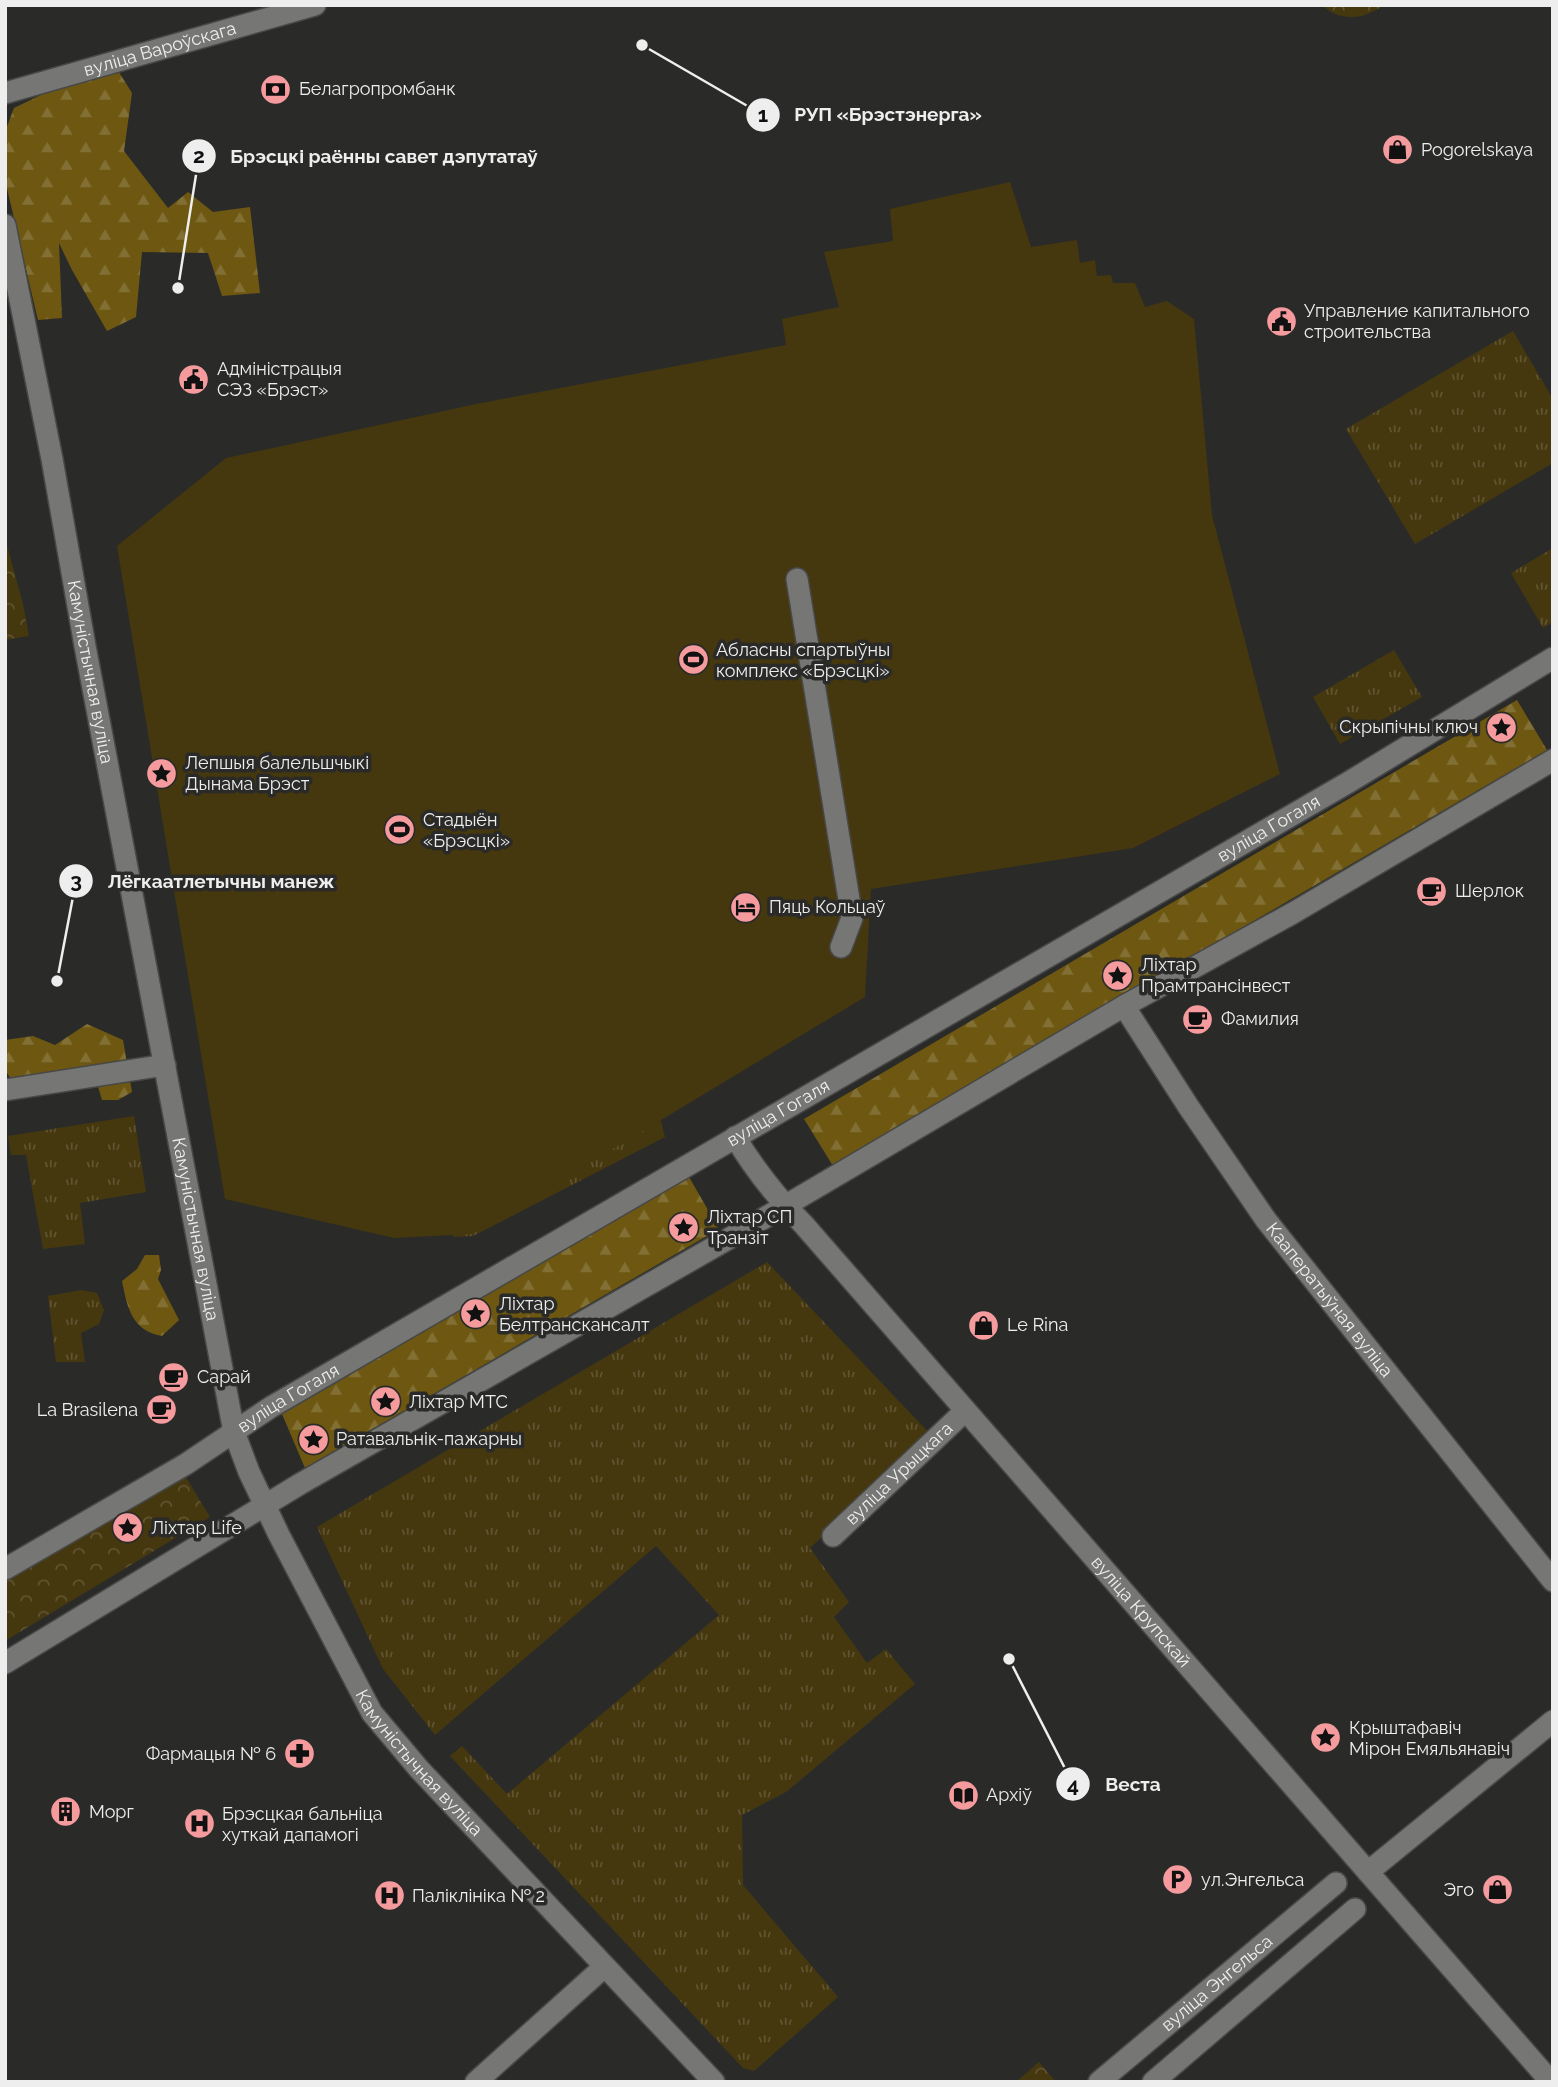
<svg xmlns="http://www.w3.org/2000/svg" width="1558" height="2087" font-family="Raleway,sans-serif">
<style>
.grass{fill:url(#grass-tufts)}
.forest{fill:url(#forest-firs)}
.park{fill:url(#park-crowns)}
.pitch{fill:#45370e}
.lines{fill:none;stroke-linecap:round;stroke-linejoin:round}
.street-casing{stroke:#474847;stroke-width:24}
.secondary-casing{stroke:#474847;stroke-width:24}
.street{stroke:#767775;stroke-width:21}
.secondary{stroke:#767775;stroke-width:21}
.labels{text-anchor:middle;stroke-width:7;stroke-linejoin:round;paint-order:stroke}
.street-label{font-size:18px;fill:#edeeed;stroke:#2a2b29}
.poi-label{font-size:18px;fill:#edeeed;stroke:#2a2b29;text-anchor:start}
.leader{fill:none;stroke:#edeeed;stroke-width:2.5}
.callout-dot{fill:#edeeed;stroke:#2a2b29;stroke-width:2.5}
.mark-label{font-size:21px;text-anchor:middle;font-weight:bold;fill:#111}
.callout-label{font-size:19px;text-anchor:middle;font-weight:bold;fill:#edeeed;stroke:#2a2b29;stroke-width:7;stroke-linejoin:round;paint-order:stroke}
</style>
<defs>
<pattern id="grass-tufts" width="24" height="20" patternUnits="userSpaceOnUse" patternTransform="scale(1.75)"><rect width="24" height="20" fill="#45370e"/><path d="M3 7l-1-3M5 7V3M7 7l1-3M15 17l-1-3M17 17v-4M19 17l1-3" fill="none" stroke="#605431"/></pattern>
<pattern id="forest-firs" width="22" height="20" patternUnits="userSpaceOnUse" patternTransform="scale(1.75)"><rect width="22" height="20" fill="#6d5711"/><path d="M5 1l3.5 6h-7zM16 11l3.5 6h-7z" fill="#826f34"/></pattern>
<pattern id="park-crowns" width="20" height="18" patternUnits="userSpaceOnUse" patternTransform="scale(1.75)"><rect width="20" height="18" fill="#45370e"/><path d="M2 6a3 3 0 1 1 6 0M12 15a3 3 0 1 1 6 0" fill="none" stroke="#605431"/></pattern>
</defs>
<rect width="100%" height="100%" fill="#2a2b29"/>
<!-- grass -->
<path class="grass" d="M1513,331L1553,399V463L1415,544L1346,429Z
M1553,548V622L1543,628L1511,573Z
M1394,650L1422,697L1340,744L1313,697Z
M659,1114L665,1137L473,1236L453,1237V1221Z
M134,1116L146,1192L80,1203L85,1244L43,1249L26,1155H11L8,1136Z
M767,1262L930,1434L810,1548L849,1602L834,1617L867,1663L886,1649L915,1684L786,1792L742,1815L743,1885L838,1997L754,2071L743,2068L450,1756L462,1746L507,1794L719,1615L656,1546L435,1735L383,1669L317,1527Z
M81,1290L97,1293L104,1310L99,1324L81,1333L85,1362H56L48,1296Z"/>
<!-- forest -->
<path class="forest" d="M117,69L132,93L124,151L168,208L188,192L213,212L250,207L260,293L222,296L208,253L142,252L136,317L107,331L72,270L59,243L62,318L38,320L5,180V132L14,108L45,93Z
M1517,700L1547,750L833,1166L804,1119Z
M87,1024L123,1040L132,1092L118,1100H102L93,1070L11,1079L5,1070V1040L33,1036L55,1045Z
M689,1177L719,1229L305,1468L282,1414Z
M145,1255H159L161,1270L158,1279L179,1320L162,1336C132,1331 127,1307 122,1281L137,1269Z"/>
<!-- park -->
<path class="park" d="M1322,5H1384C1365,19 1341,23 1322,5Z
M5,538L23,604L29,636L5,640Z
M184,1474L210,1517L5,1641V1582Z
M1039,2062L1056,2082H1016Z"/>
<!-- pitch -->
<path class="pitch" d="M1010,182L1031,247L1077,240L1080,263L1095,260L1097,276L1111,275L1113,283H1135L1145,307L1167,301L1194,319L1212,515L1280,774L1133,848L871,889L865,997L472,1234L394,1238L225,1199L117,546L226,458L476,404L786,345L782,319L839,307L824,252L893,241L890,209Z"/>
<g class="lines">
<defs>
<g id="street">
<path id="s1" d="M5,93L315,5"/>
<path id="s2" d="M5,225L52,459L85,646L234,1432L249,1472L279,1535L372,1713L419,1769L714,2082"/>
<path d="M797,579L852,918L841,947"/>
<path id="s3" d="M1124,1006L1188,1106L1266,1220L1553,1581"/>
<path d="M5,1090L165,1065"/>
<path id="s4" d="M735,1137C755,1170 777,1198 804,1225L1551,2082"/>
<path id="s5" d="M833,1536L965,1411"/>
<path d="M1368,1872L1553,1721"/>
<path d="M476,2082L604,1967"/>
<path id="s6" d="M1099,2082L1336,1883"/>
<path d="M1153,2082L1355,1909"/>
</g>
<g id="secondary">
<path id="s7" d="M5,1569L186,1464L271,1407L1349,782L1553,658"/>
<path d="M5,1663L300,1484L749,1227L1124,1006L1293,913L1553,760"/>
</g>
</defs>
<!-- street casing -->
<use href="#street" class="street-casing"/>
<!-- secondary casing -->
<use href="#secondary" class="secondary-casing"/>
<!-- street -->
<use href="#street" class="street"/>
<!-- secondary -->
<use href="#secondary" class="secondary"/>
</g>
<!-- icons -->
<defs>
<symbol id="bank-disc" viewBox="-11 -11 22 22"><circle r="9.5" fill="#f59b9e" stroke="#2a2b29"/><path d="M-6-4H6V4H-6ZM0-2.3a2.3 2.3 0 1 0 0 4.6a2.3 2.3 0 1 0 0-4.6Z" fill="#111"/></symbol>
<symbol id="shop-disc" viewBox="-11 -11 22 22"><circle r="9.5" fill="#f59b9e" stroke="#2a2b29"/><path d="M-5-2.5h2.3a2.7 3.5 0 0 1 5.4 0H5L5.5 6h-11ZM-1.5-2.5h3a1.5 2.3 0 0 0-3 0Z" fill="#111"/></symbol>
<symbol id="civic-disc" viewBox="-11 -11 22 22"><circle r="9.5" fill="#f59b9e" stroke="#2a2b29"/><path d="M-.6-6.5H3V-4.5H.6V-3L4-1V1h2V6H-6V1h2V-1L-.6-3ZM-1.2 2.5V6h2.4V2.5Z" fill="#111"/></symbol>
<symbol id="stadium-disc" viewBox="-11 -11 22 22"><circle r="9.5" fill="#f59b9e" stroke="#2a2b29"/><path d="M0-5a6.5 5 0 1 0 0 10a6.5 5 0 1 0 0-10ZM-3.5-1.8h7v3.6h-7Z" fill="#111"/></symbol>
<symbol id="sight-disc" viewBox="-11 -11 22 22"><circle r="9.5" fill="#f59b9e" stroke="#2a2b29"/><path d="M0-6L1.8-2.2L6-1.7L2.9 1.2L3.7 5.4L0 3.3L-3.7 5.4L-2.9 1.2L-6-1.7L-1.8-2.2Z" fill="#111"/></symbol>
<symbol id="cafe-disc" viewBox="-11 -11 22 22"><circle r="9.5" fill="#f59b9e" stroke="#2a2b29"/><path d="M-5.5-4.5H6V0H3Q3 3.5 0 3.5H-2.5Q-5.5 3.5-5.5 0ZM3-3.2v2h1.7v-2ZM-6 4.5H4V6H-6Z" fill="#111"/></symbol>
<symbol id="hotel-disc" viewBox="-11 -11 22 22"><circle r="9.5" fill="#f59b9e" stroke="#2a2b29"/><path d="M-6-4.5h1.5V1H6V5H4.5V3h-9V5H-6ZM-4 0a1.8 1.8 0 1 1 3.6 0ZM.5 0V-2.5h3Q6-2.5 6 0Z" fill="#111"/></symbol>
<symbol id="pharmacy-disc" viewBox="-11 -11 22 22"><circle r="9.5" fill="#f59b9e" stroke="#2a2b29"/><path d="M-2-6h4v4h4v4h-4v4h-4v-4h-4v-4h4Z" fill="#111"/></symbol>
<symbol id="library-disc" viewBox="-11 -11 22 22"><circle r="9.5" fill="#f59b9e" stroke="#2a2b29"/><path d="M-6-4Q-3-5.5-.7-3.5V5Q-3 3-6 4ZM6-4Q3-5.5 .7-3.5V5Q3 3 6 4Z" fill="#111"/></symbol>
<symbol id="building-disc" viewBox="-11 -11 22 22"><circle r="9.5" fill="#f59b9e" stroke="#2a2b29"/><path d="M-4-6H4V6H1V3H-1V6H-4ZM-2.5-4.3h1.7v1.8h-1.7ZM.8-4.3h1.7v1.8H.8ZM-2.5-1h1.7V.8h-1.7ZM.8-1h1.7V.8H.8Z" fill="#111"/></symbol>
<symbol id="hospital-disc" viewBox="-11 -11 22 22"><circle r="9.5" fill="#f59b9e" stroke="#2a2b29"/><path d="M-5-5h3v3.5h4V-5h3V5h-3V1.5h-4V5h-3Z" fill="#111"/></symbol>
<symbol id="parking-disc" viewBox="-11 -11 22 22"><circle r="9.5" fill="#f59b9e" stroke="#2a2b29"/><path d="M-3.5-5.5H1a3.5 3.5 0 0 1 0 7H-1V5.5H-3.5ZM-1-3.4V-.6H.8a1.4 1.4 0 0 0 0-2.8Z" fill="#111"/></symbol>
</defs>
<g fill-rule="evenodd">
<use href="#bank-disc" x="258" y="72" width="35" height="35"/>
<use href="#shop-disc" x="1380" y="132" width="35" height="35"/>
<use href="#civic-disc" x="1264" y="304" width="35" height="35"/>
<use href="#civic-disc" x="176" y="362" width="35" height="35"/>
<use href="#stadium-disc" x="676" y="642" width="35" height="35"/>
<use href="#sight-disc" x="1484" y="710" width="35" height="35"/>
<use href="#sight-disc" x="144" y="756" width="35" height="35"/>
<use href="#stadium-disc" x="382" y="812" width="35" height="35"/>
<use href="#cafe-disc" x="1414" y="874" width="35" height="35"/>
<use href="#hotel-disc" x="728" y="890" width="35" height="35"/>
<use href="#sight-disc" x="1100" y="958" width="35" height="35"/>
<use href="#cafe-disc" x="1180" y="1002" width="35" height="35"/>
<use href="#sight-disc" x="666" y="1210" width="35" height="35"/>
<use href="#sight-disc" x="458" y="1296" width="35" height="35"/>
<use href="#shop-disc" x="966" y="1308" width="35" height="35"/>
<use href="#cafe-disc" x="156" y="1360" width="35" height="35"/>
<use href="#sight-disc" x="368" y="1384" width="35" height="35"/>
<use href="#cafe-disc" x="144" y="1392" width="35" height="35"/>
<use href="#sight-disc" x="296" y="1422" width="35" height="35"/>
<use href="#sight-disc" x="110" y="1510" width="35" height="35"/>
<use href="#sight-disc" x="1308" y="1720" width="35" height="35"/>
<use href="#pharmacy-disc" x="282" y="1736" width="35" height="35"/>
<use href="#library-disc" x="946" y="1778" width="35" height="35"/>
<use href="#building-disc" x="48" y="1794" width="35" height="35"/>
<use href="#hospital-disc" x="182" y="1806" width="35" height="35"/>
<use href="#parking-disc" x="1160" y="1862" width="35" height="35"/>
<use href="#shop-disc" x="1480" y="1872" width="35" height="35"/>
<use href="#hospital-disc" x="372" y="1878" width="35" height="35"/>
</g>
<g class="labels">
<!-- street labels -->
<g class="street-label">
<text dy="6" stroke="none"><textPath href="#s1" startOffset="161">вуліца Вароўскага</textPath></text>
<text dy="6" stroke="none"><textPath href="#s2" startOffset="455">Камуністычная вуліца</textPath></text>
<text dy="6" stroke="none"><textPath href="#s7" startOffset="1465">вуліца Гогаля</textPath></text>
<text dy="6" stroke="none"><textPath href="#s7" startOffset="898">вуліца Гогаля</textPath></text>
<text dy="6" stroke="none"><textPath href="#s2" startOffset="1022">Камуністычная вуліца</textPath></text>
<text dy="6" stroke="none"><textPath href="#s3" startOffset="359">Кааператыўная вуліца</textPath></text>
<text dy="6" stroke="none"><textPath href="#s7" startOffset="331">вуліца Гогаля</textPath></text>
<text dy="6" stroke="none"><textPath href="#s5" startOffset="91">вуліца Урыцкага</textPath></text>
<text dy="6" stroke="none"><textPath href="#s4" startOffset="625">вуліца Крупскай</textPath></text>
<text dy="6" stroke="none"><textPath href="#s2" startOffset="1610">Камуністычная вуліца</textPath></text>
<text dy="6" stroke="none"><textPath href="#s6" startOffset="154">вуліца Энгельса</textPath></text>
</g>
<!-- poi labels -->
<g class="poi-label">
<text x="299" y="95">Белагропромбанк</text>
<text x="1421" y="156">Pogorelskaya</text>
<text x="1304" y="317">Управление капитального<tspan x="1304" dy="21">строительства</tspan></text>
<text x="217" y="375">Адміністрацыя<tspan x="217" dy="21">СЭЗ «Брэст»</tspan></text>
<text x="716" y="656">Абласны спартыўны<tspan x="716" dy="21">комплекс «Брэсцкі»</tspan></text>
<text x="1478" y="733" text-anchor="end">Скрыпічны ключ</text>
<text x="185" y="769">Лепшыя балельшчыкі<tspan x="185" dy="21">Дынама Брэст</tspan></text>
<text x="423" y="826">Стадыён<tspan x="423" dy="21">«Брэсцкі»</tspan></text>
<text x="1455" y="897">Шерлок</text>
<text x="769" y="913">Пяць Кольцаў</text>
<text x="1141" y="971">Ліхтар<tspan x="1141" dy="21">Прамтрансінвест</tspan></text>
<text x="1221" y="1025">Фамилия</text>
<text x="707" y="1223">Ліхтар СП<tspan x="707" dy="21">Транзіт</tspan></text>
<text x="499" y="1310">Ліхтар<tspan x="499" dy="21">Белтранскансалт</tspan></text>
<text x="1007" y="1331">Le Rina</text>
<text x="197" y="1383">Сарай</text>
<text x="409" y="1408">Ліхтар МТС</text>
<text x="138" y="1416" text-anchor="end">La Brasilena</text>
<text x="336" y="1445">Ратавальнік-пажарны</text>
<text x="151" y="1534">Ліхтар Life</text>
<text x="1349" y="1734">Крыштафавіч<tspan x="1349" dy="21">Мірон Емяльянавіч</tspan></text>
<text x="276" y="1760" text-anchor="end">Фармацыя № 6</text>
<text x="986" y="1801">Архіў</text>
<text x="89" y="1818">Морг</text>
<text x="222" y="1820">Брэсцкая бальніца<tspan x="222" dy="21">хуткай дапамогі</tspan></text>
<text x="1201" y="1886">ул.Энгельса</text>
<text x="1474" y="1896" text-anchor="end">Эго</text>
<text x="412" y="1902">Паліклініка № 2</text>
</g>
</g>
<!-- callouts -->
<path class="leader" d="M642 45L763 115M178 288L199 156M57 981L76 881M1009 1659L1073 1784"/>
<g class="callout-dot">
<circle cx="642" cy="45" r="7"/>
<circle cx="178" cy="288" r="7"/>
<circle cx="57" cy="981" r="7"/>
<circle cx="1009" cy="1659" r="7"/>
<circle cx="763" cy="115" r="18"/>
<circle cx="199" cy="156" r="18"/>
<circle cx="76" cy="881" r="18"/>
<circle cx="1073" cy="1784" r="18"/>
</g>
<g class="mark-label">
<text x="763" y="122">1</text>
<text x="199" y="163">2</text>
<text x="76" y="888">3</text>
<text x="1073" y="1792">4</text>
</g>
<g class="callout-label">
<text x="888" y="121">РУП «Брэстэнерга»</text>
<text x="384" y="163">Брэсцкі раённы савет дэпутатаў</text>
<text x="221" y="888">Лёгкаатлетычны манеж</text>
<text x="1133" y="1791">Веста</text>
</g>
<!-- border -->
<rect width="1558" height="2087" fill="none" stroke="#edeeed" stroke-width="14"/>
</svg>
